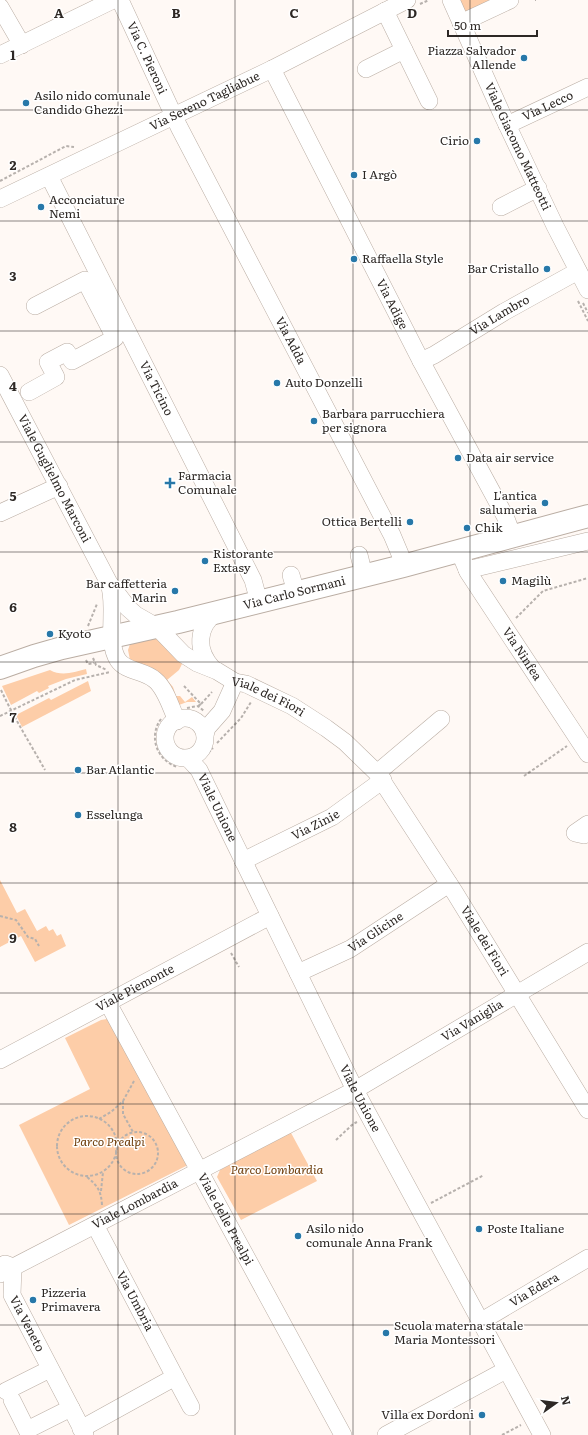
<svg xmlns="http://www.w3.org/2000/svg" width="588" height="1435" font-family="Literata,serif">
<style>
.green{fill:#fdcda8}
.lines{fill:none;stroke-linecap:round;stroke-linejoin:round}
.minor-casing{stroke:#baada3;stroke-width:18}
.major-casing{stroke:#baada3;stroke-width:24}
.path{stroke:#b7b1ad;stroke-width:2;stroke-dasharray:3 2;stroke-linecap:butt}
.minor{stroke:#fff;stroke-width:17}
.major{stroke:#fff;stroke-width:22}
.grid{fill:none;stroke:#2d2825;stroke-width:1;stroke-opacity:0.55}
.poi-dot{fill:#2778a9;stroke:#fff;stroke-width:1.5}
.labels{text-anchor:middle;stroke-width:3;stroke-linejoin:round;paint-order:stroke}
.poi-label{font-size:12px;fill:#2d2825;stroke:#fff;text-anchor:start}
.street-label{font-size:12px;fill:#2d2825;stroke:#fff}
.park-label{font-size:12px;font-style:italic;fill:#703f0d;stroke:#fff}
.grid-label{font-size:13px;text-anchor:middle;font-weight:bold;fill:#2d2825;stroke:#fff;stroke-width:3;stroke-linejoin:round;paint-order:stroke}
</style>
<rect width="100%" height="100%" fill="#fff9f5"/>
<!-- green -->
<path class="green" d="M458,0H491L464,12Z
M153,635L191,669L182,664L179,670L167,680L173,687L176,696H180L185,702L192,697L196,702H187L179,705L130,660L128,650L131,641Z
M86,669L87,674L66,679L48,686L49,688L39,693L37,691L11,705L2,686L50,670C62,677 74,672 86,669Z
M88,681L91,691L22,727L16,715L49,698L51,700Z
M0,880L17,913L25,909L37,931L46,926L49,931L53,929L57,936L61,934L66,946L35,962L21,936L0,947Z
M107,1019L188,1165L69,1225L19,1125L90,1089L65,1038L101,1020Z
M290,1131L317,1181L241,1220L217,1177L220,1170Z"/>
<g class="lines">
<defs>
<g id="minor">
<path id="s1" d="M120,0L179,127L392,535L400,554L403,566"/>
<path id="s2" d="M451,0L501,112L555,226L588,290"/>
<path d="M0,7L22,45"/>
<path d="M385,11L429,101"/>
<path d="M461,23L510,0"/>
<path d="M0,55L113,0"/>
<path id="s3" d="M272,69L421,361L505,516L513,537"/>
<path d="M366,69L404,50"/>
<path id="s4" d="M507,125L588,87"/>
<path id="s5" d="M49,176L253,580L259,602"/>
<path id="s6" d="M0,199L272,69L407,0"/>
<path d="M501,207L538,188"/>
<path id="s7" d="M421,361L434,355L504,312L578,271"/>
<path id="s8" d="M0,375L109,583L128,608L136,615L157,627L183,654L197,663L217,671L235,682L246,684L292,706L326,728L345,742L377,773L455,893L588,1110"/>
<path d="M29,392L56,377L48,362L67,352L72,361L115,338L85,280L35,306"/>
<path d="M0,513L59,486"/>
<path id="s9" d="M459,551L468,572L588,754"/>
<path d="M359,555L364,575"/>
<path d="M467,570L588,541"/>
<path d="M291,575L296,592"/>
<path d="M110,587C116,610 106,641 118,660C126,672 144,670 155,680C166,689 171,708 177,721"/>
<path d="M213,669C196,651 196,627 217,612"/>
<circle cx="185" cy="738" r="20"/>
<path d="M205,735L207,728L222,711L235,682"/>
<path id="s10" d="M188,758L199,770L355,1090L542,1435"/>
<path d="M377,773L441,719"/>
<path d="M584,835L575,833L588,824"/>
<path id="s11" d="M243,861L332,817L383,780"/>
<path id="s12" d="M298,973L350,949L449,884"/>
<path id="s13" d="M108,1003L343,1435"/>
<path id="s14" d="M0,1060L270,916"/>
<path id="s15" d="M5,1264L13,1267L12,1295L85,1435"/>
<path id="s16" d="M0,1274L355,1090L588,952"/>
<path id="s17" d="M480,1322L588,1258"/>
<path d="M175,1377L191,1407"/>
<path d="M6,1391L50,1369"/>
<path d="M12,1400L27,1430L71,1408"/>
<path d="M81,1429L175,1377L95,1225"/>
<path d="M386,1435L506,1370"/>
</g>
<g id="major">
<path id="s18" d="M0,668L34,656L62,648L178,622L403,566L588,516"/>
</g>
</defs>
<!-- minor casing -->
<use href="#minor" class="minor-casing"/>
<!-- major casing -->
<use href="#major" class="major-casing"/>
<!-- path -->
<path class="path" d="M535,0H536
M420,4L429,0
M0,181L66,146L74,147
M578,301L588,321
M583,303L588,313
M516,618L543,591L588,578
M88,626L97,604
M93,658L96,665L107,670
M86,660L88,664L94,663
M184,686L201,704L198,706
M1,690C14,718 30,743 45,770
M201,704L212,692
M187,708L198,706L204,711
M0,716L75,680L110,672
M161,719C148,737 157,760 177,767
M217,743L241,718L251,702
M205,756L213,748
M524,776L567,746
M0,916L16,920L28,937L35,939L39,946
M231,953L239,967
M123,1101V1114L133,1132
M57 1146a30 30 0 1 1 60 0a30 30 0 1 1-60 0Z
M99,1119L111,1112L123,1101L134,1081
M116 1153a21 21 0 1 1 42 0a21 21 0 1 1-42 0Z
M336,1140L353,1124L357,1122
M87,1177C98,1186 101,1191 102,1205
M101,1191L103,1172
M431,1203L484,1175
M502,1435L521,1425"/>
<!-- minor -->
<use href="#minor" class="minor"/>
<!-- major -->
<use href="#major" class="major"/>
</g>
<!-- grid -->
<path class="grid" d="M118,0V1435M235,0V1435M353,0V1435M470,0V1435M0,110H588M0,221H588M0,331H588M0,442H588M0,552H588M0,662H588M0,773H588M0,883H588M0,993H588M0,1104H588M0,1214H588M0,1325H588"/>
<!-- markers -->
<g class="poi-dot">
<circle cx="524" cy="58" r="4"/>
<circle cx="26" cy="103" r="4"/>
<circle cx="477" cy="141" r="4"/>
<circle cx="354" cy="175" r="4"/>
<circle cx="41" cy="207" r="4"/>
<circle cx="354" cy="259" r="4"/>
<circle cx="547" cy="269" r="4"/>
<circle cx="277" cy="383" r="4"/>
<circle cx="314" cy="421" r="4"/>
<circle cx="458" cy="458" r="4"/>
<path d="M168 477h4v4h4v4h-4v4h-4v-4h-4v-4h4z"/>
<circle cx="545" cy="503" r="4"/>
<circle cx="410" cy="522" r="4"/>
<circle cx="467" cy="528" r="4"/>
<circle cx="205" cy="561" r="4"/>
<circle cx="503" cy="581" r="4"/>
<circle cx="175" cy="591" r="4"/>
<circle cx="50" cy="634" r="4"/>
<circle cx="78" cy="770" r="4"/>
<circle cx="78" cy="815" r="4"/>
<circle cx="479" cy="1229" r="4"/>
<circle cx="298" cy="1236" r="4"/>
<circle cx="33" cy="1300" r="4"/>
<circle cx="386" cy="1333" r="4"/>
<circle cx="482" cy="1415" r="4"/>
</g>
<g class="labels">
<!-- poi labels -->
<g class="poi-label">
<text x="516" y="55" text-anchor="end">Piazza Salvador<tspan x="516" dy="14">Allende</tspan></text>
<text x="34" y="100">Asilo nido comunale<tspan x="34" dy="14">Candido Ghezzi</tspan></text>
<text x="469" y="145" text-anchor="end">Cirio</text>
<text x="362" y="179">I Argò</text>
<text x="49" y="204">Acconciature<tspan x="49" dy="14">Nemi</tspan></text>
<text x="362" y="263">Raffaella Style</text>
<text x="539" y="273" text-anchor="end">Bar Cristallo</text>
<text x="285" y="387">Auto Donzelli</text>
<text x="322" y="418">Barbara parrucchiera<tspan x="322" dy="14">per signora</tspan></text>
<text x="466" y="462">Data air service</text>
<text x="178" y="480">Farmacia<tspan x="178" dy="14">Comunale</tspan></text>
<text x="537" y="500" text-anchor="end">L'antica<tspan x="537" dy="14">salumeria</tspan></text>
<text x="402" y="526" text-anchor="end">Ottica Bertelli</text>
<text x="475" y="532">Chik</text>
<text x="213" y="558">Ristorante<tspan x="213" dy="14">Extasy</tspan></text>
<text x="511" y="585">Magilù</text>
<text x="167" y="588" text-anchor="end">Bar caffetteria<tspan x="167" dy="14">Marin</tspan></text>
<text x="58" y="638">Kyoto</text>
<text x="86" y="774">Bar Atlantic</text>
<text x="86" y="819">Esselunga</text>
<text x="306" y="1233">Asilo nido<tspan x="306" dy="14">comunale Anna Frank</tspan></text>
<text x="487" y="1233">Poste Italiane</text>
<text x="41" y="1297">Pizzeria<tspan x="41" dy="14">Primavera</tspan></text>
<text x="394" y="1330">Scuola materna statale<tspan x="394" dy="14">Maria Montessori</tspan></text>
<text x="474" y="1419" text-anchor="end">Villa ex Dordoni</text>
</g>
<!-- street labels -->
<g class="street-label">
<text dy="4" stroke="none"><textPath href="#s1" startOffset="64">Via C. Pieroni</textPath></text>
<text dy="4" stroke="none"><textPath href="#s6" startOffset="227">Via Sereno Tagliabue</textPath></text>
<text dy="4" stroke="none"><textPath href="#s4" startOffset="45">Via Lecco</textPath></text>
<text dy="4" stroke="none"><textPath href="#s2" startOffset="161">Viale Giacomo Matteotti</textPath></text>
<text dy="4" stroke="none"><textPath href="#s3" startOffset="264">Via Adige</textPath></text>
<text dy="4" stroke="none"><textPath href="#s7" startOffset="91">Via Lambro</textPath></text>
<text dy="4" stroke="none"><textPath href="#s1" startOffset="381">Via Adda</textPath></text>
<text dy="4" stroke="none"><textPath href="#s5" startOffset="238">Via Ticino</textPath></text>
<text dy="4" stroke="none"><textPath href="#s8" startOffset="117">Viale Guglielmo Marconi</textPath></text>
<text dy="4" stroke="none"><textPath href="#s18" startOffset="304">Via Carlo Sormani</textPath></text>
<text dy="4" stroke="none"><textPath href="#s9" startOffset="121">Via Ninfea</textPath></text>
<text dy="4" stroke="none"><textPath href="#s8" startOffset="434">Viale dei Fiori</textPath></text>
<text dy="4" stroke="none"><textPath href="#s10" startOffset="58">Viale Unione</textPath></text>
<text dy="4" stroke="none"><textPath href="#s11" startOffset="81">Via Zinie</textPath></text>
<text dy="4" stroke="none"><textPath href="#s12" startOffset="88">Via Glicine</textPath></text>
<text dy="4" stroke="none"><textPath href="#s8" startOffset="768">Viale dei Fiori</textPath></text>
<text dy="4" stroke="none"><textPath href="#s14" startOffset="153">Viale Piemonte</textPath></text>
<text dy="4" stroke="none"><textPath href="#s16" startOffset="536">Via Vaniglia</textPath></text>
<text dy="4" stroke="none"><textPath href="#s10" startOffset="382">Viale Unione</textPath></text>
<text dy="4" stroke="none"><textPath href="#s16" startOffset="152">Viale Lombardia</textPath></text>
<text dy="4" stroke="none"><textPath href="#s13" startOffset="246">Viale delle Prealpi</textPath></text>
<text dy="4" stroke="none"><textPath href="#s17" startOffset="63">Via Edera</textPath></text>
<text transform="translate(135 1301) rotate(62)" y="4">Via Umbria</text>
<text dy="4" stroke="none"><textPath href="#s15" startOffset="69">Via Veneto</textPath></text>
</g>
<!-- park labels -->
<g class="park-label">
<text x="109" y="1146">Parco Prealpi</text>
<text x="277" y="1174">Parco Lombardia</text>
</g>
</g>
<g class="grid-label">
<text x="59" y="18">A</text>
<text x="176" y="18">B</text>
<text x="294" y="18">C</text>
<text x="412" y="18">D</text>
<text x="13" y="60">1</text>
<text x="13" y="170">2</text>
<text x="13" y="281">3</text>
<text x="13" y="391">4</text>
<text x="13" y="501">5</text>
<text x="13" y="612">6</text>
<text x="13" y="722">7</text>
<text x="13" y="832">8</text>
<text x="13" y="943">9</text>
</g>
<!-- north arrow -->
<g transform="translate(556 1403) rotate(76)" stroke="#ffffff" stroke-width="3" paint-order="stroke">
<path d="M0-3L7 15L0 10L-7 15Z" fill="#2d2825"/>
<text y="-6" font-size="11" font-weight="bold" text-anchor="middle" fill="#2d2825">N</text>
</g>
<!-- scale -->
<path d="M448 30v6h89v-6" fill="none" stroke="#2d2825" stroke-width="2"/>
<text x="454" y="30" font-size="12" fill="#2d2825" stroke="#ffffff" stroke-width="3" paint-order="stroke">50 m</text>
</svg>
